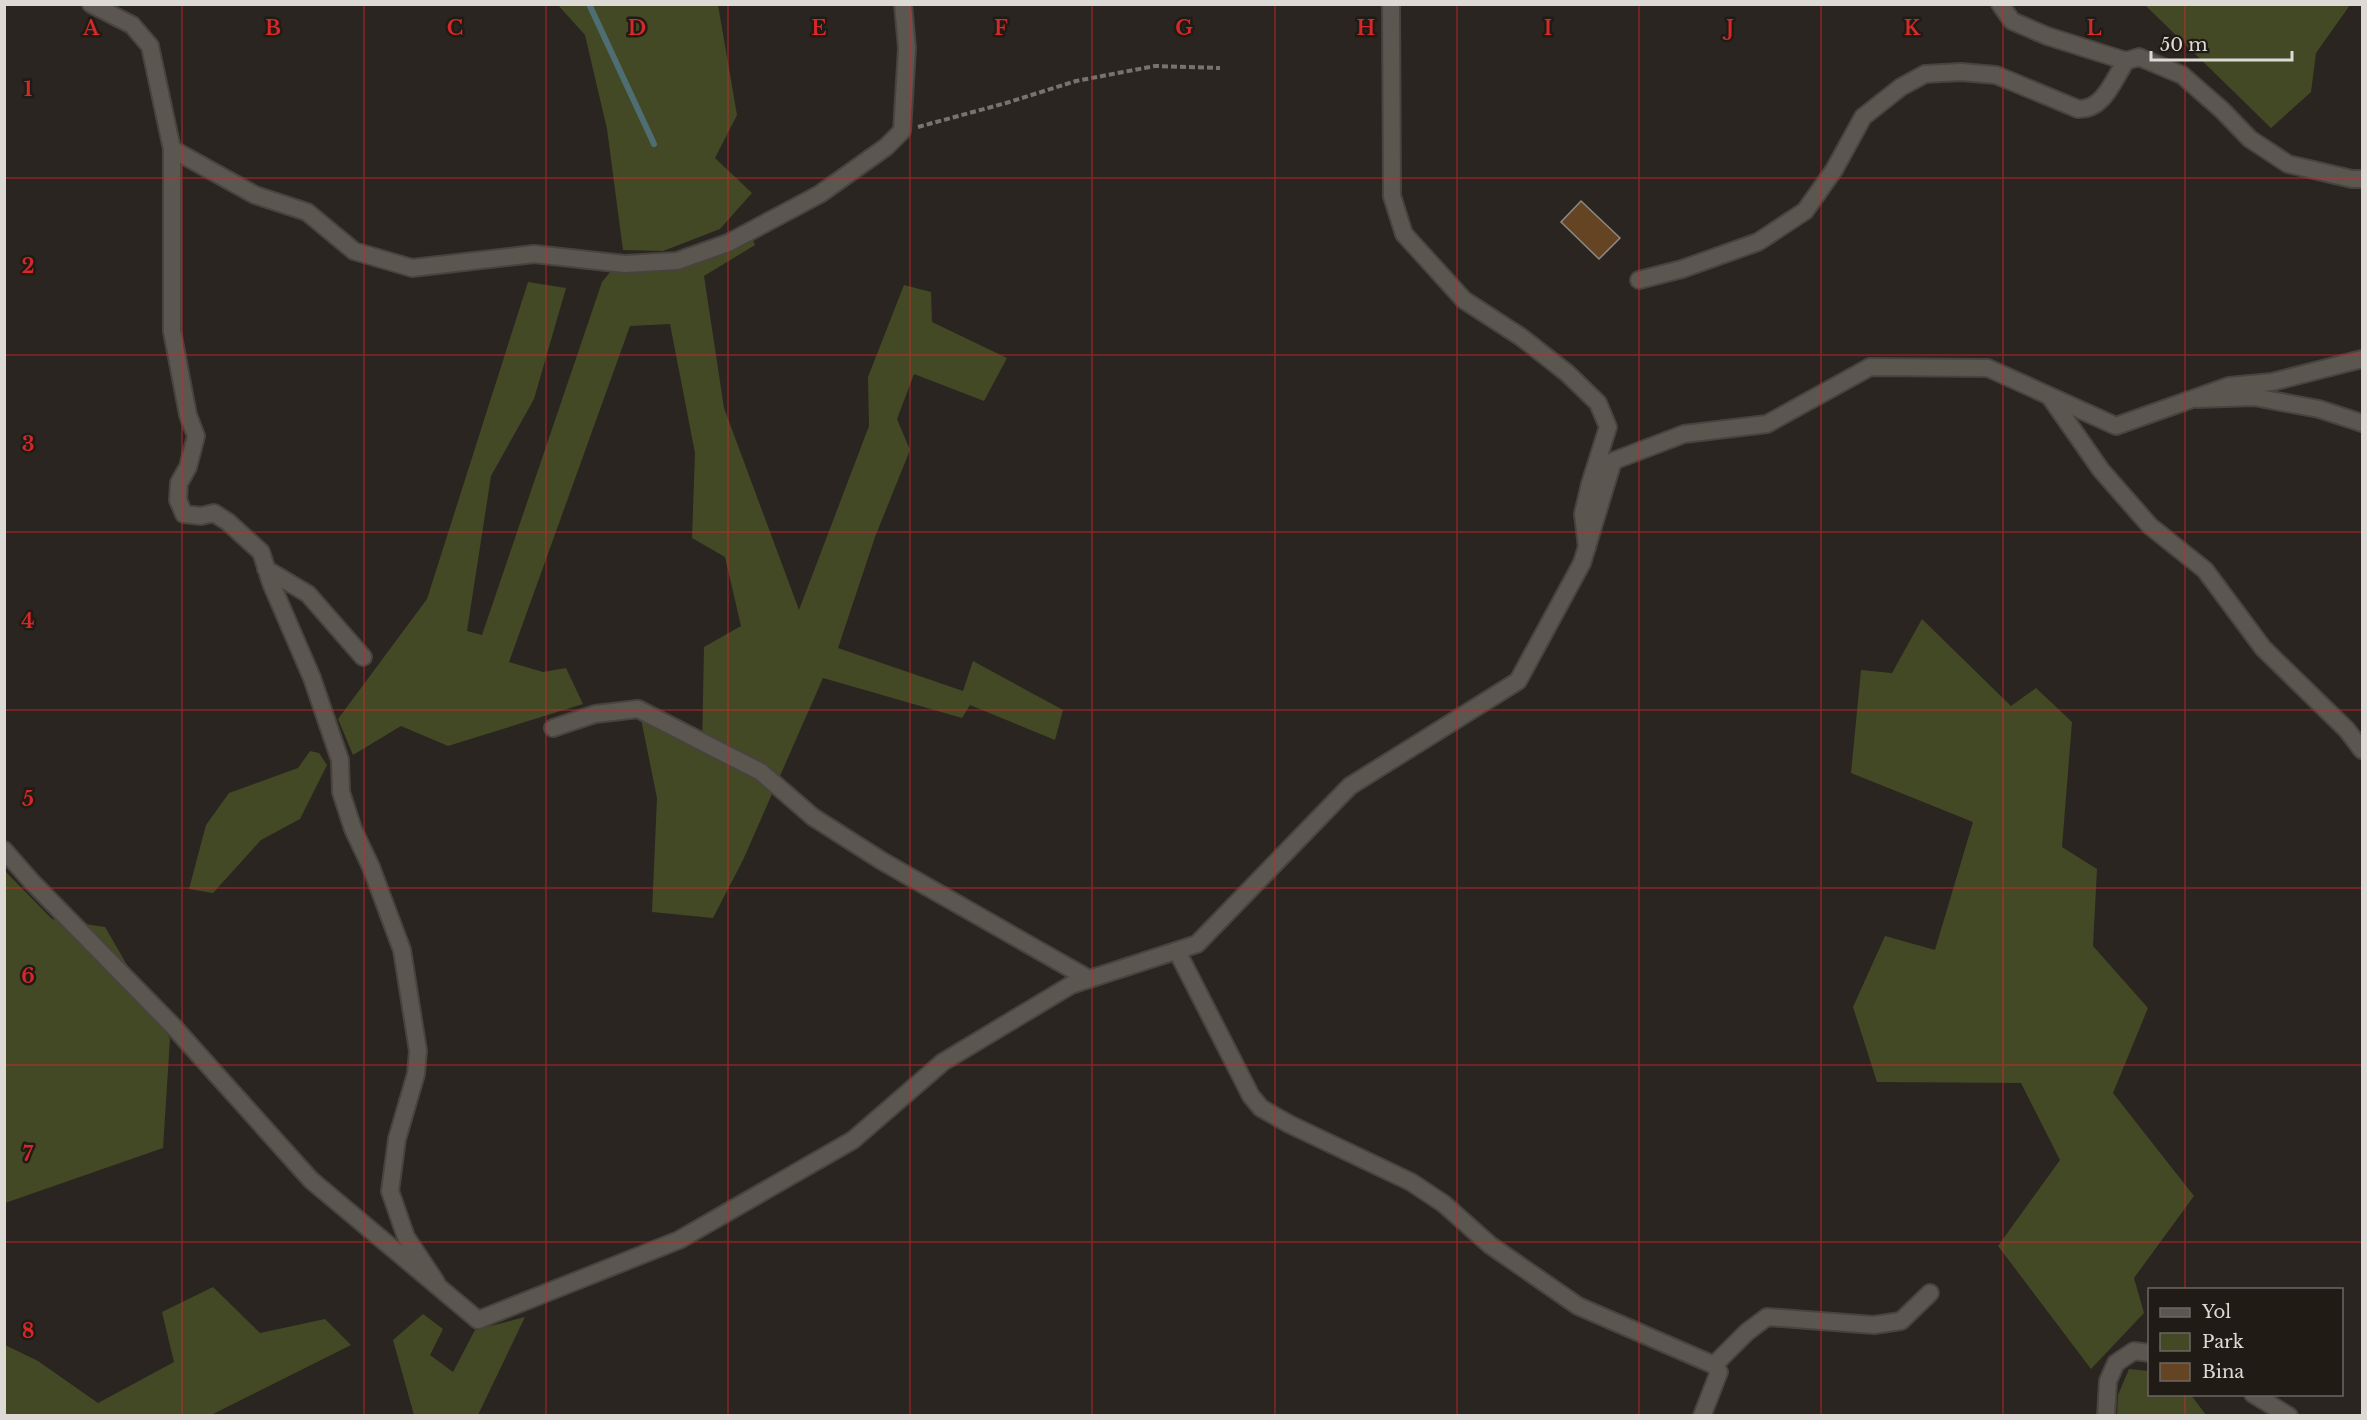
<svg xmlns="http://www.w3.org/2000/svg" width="2367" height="1420" font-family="'Libre Baskerville',serif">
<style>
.green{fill:#434925}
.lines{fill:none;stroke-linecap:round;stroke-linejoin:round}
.stream{stroke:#4e6e74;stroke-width:6}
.building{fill:#644423;stroke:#908983;stroke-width:1.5}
.minor-casing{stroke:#48433e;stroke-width:20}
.tertiary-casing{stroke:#48433e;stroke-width:20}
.path{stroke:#77736e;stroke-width:4;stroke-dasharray:6 3;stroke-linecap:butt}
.minor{stroke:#5c5650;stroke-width:16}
.tertiary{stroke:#5c5650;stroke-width:16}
.grid{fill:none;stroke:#d62828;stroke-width:1.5;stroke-opacity:0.55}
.grid-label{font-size:20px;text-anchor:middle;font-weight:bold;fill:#d62828;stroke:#211b16;stroke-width:5;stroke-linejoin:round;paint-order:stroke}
</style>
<rect width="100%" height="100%" fill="#2a2520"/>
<!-- green -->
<path class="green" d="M558,5H718L737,115L715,158L752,193L720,229L663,251L623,250L607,129L585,35Z
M2145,5H2350L2316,53L2311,92L2271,128Z
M752,238L755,245L704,276L724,408L799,610L869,426L868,377L904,285L931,292L932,322L1007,358L984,401L914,374L897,419L910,450L875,537L838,648L963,691L973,661L1063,710L1055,740L970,705L962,718L823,678L743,860L713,918L652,912L657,798L641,719L702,749L704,647L741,626L725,557L692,538L695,453L670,324L630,326L509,662L543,672L566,668L583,704L448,746L401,726L353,755L338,719L427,599L528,282L566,288L534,399L491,476L467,631L482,635L602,282L611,271H676Z
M1922,619L2011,706L2036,688L2072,722L2062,847L2097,869L2093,946L2148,1008L2113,1093L2194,1196L2134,1278L2144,1313L2091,1369L1998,1246L2060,1160L2021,1083L1877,1082L1853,1007L1885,936L1935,950L1973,822L1851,773L1861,670L1892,673Z
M310,751L319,753L327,765L300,819L261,840L213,893L189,889L206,825L229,793L298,768Z
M4,870L52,919L105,927L170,1039L163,1148L5,1203Z
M213,1287L260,1333L325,1319L351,1345L211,1415H5V1345L38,1361L98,1403L174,1362L162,1312Z
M423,1314L443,1329L430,1355L453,1372L475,1330L525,1317L478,1415H414L393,1340Z
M2129,1369L2149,1371L2150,1394L2191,1395L2206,1415H2117L2118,1395Z"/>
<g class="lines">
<!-- stream -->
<path class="stream" d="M589,4L654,144"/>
</g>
<!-- building -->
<path class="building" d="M1581,201L1620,238L1599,259L1561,222Z"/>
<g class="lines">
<defs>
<path id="minor" d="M91,4L132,25L150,46L172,149V331L188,415L196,436L188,467L179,483L178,500L184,514L201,516L214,513L228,522L261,552L271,583L312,678L340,760L341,792L353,829L371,867L402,950L418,1051L416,1074L397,1139L390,1191L406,1237L436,1282
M1391,4L1392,196L1404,234L1464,300L1521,337L1567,373L1598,403L1608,427L1590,484L1583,514L1587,547
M2000,4L2012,21L2047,36L2126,61
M172,149L255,195L307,212L354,251L412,268L534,254L625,264L677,261L728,243L820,194L886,147L902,131L907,48L903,4
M1639,280L1682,269L1758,242L1805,211L1834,170L1863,117L1901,87L1925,74L1961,72L1996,75L2078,109C2104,110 2113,80 2126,61L2139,57L2182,75L2222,110L2250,139L2288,164L2352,179H2362
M2050,397L2101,470L2150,526L2205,570L2263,648L2347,730L2362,750
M2197,399L2254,397L2319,409L2362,423
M266,569L308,594L363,657
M553,728L595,714L638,709L761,772L813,817L882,861L1089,979
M1177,951L1251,1096L1261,1108L1289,1124L1411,1182L1444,1204L1490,1245L1578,1306L1714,1365L1719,1372L1702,1416
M1714,1365L1747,1332L1767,1317L1874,1325L1901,1321L1930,1293
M2253,1394L2289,1416
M2106,1416L2108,1381L2116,1363L2134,1351L2150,1353"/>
<path id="tertiary" d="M4,850L32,882L173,1026L311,1180L478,1320L679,1240L853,1140L943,1062L1071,985L1197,944L1350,786L1518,681L1582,563L1613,461L1684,434L1767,424L1870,367L1988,368L2116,426L2229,386L2272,382L2362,359"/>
</defs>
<!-- minor casing -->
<use href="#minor" class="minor-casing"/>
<!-- tertiary casing -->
<use href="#tertiary" class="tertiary-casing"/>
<!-- path -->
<path class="path" d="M918,127L1006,103L1076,81L1155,66L1220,68"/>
<!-- minor -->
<use href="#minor" class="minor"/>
<!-- tertiary -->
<use href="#tertiary" class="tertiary"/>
</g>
<!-- grid -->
<path class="grid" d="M182,4V1416M364,4V1416M546,4V1416M728,4V1416M910,4V1416M1092,4V1416M1275,4V1416M1457,4V1416M1639,4V1416M1821,4V1416M2003,4V1416M2185,4V1290M4,178H2362M4,355H2362M4,532H2362M4,710H2362M4,888H2362M4,1065H2362M4,1242H2362M2185,1394V1416"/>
<g class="grid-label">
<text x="91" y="35">A</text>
<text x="273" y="35">B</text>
<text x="455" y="35">C</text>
<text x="637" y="35">D</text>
<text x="819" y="35">E</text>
<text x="1001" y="35">F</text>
<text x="1184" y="35">G</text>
<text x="1366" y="35">H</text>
<text x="1548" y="35">I</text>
<text x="1730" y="35">J</text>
<text x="1912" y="35">K</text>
<text x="2094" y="35">L</text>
<text x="28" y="96">1</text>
<text x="28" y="273">2</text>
<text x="28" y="451">3</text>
<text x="28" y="628">4</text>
<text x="28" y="806">5</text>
<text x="28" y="983">6</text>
<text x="28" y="1161">7</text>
<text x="28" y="1338">8</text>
</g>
<!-- border -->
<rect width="2367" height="1420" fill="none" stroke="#dddad6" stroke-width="12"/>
<!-- legend -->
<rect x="2148" y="1288" width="195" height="108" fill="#211b16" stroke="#6c6763" stroke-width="1.5"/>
<rect x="2160" y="1308" width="30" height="9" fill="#5c5650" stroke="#6c6763" stroke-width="1.5"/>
<text x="2202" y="1318" font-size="18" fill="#dddad6">Yol</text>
<rect x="2160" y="1333" width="30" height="18" fill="#434925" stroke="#6c6763" stroke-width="1.5"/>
<text x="2202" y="1348" font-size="18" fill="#dddad6">Park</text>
<rect x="2160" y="1363" width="30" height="18" fill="#644423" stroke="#6c6763" stroke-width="1.5"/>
<text x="2202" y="1378" font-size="18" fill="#dddad6">Bina</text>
<!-- scale -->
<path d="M2151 51v9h141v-9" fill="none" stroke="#dddad6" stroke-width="3"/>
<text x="2160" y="51" font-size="18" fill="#dddad6" stroke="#211b16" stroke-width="4.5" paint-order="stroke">50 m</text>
</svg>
